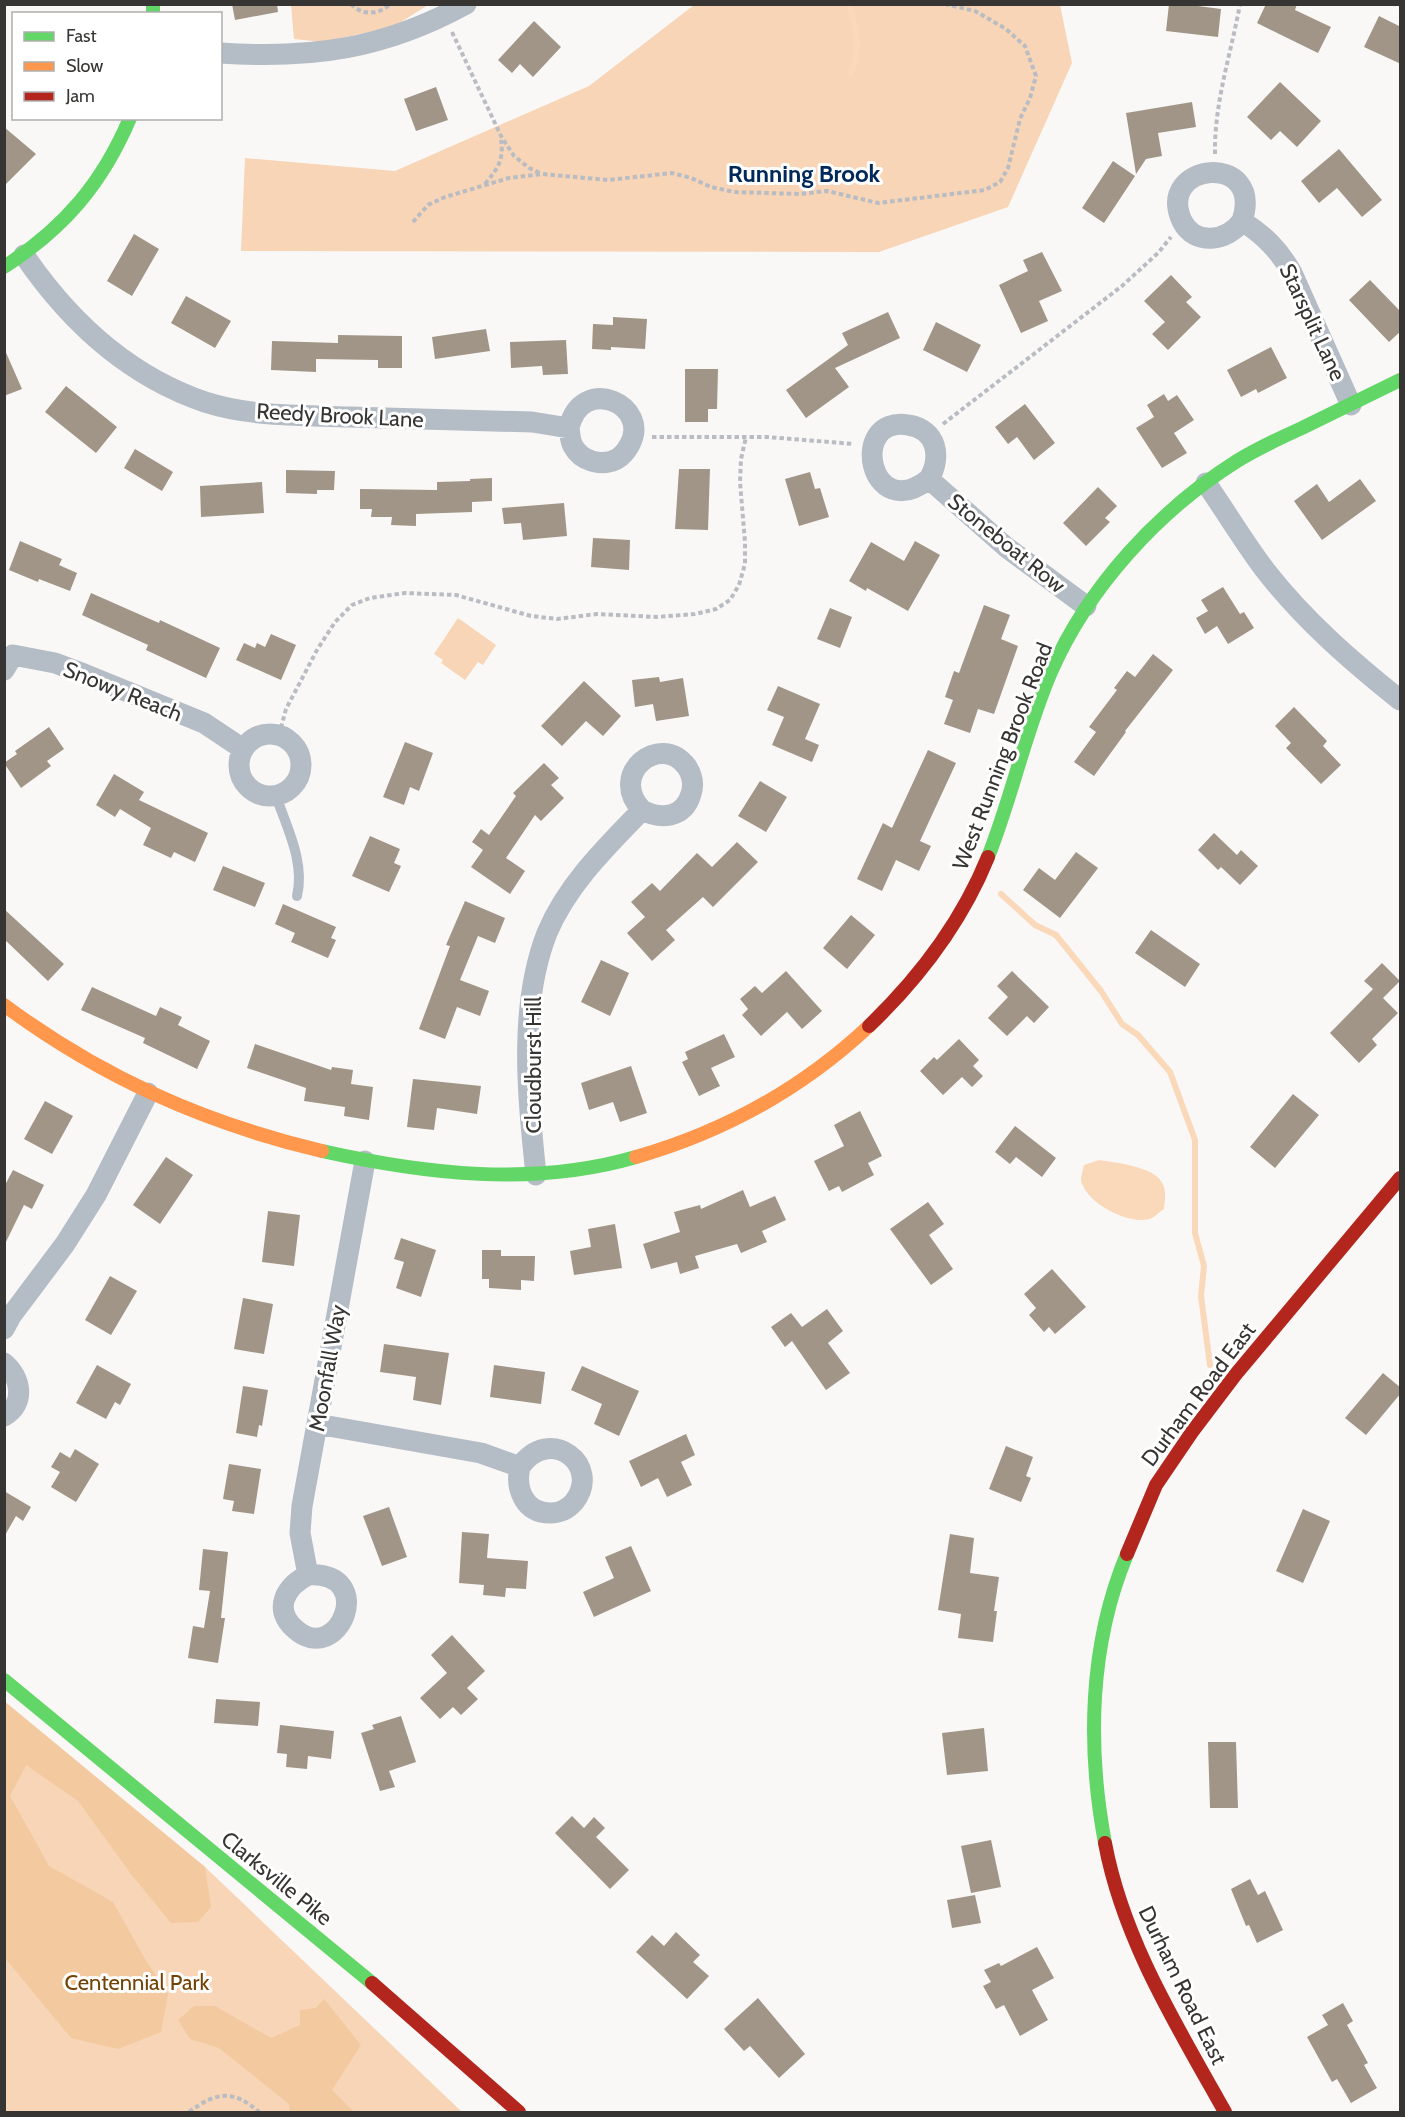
<svg xmlns="http://www.w3.org/2000/svg" width="1405" height="2117" font-family="Cabin,sans-serif">
<style>
.green{fill:#f7d5b6}
.forest{fill:#f3c99f}
.water{fill:#fad8ba}
.lines{fill:none;stroke-linecap:round;stroke-linejoin:round}
.stream{stroke:#fad8ba;stroke-width:6}
.building{fill:#a09587}
.path{stroke:#b9bdc3;stroke-width:4;stroke-dasharray:4.5 3;stroke-linecap:butt}
.lane{stroke:#b4bcc6;stroke-width:10}
.street{stroke:#b4bcc6;stroke-width:21}
.fast{stroke:#63d668;stroke-width:14}
.slow{stroke:#ff974d;stroke-width:14}
.jam{stroke:#b3261e;stroke-width:14}
.labels{text-anchor:middle;stroke-width:6;stroke-linejoin:round;paint-order:stroke}
.street-label{font-size:22px;fill:#363533;stroke:#fff}
.park-label{font-size:22px;fill:#734205;stroke:#fff}
.neighbourhood-label{font-size:24px;font-weight:bold;fill:#00285a;stroke:#fff}
</style>
<rect width="100%" height="100%" fill="#faf8f6"/>
<!-- green -->
<path class="green" d="M291,5H428L393,27L322,42L294,39Z
M694,5H1060L1072,63L1008,207L879,252L241,251L245,158L395,171L589,86Z
M458,618L496,645L483,665L478,662L465,680L441,663L443,660L434,654Z
M4,1701L205,1867L462,2112H5Z"/>
<!-- forest -->
<path class="forest" d="M4,1701L205,1867L211,1907L198,1922L171,1923L131,1874L78,1801L26,1765L10,1796L49,1866L113,1902L145,1959L168,1994L161,2032L118,2049L71,2038L5,1958Z
M324,1999L361,2045L332,2090L354,2112H290L289,2104L219,2048L190,2039L178,2020L194,2006H215L271,2038L300,2025V2010L316,2008Z"/>
<!-- water -->
<path class="water" d="M1099,1160C1114,1162 1153,1167 1161,1181C1167,1189 1165,1199 1164,1209C1160,1211 1156,1216 1152,1218C1131,1227 1085,1203 1081,1180C1081,1176 1083,1169 1084,1165Z"/>
<g class="lines">
<!-- stream -->
<path class="stream" d="M849,4C857,34 861,44 851,73
M1001,894L1035,925L1056,935L1101,991L1122,1024L1138,1035L1170,1072L1195,1140V1233L1204,1266L1201,1296L1210,1365"/>
</g>
<!-- building -->
<path class="building" d="M232,4H277L278,12L235,20Z
M1169,4H1198V6L1221,9L1218,37L1166,31Z
M1266,4H1297L1295,10L1331,27L1318,53L1257,23Z
M1379,16L1401,27V64L1364,47Z
M534,21L561,47L533,77L520,64L512,73L498,60Z
M1280,82L1321,121L1297,147L1280,131L1271,140L1247,117Z
M436,87L448,120L416,131L404,99Z
M1192,102L1196,127L1158,133L1162,156L1146,159L1136,174L1126,113Z
M4,127L36,154L4,186Z
M1339,149L1382,200L1362,217L1337,188L1319,203L1301,181Z
M1113,161L1135,176L1104,223L1082,208Z
M134,234L159,249L132,296L107,281Z
M1042,252L1062,291L1039,301L1048,321L1021,333L999,285L1028,271L1023,260Z
M1171,275L1192,297L1186,302L1201,317L1168,350L1152,334L1165,322L1144,301Z
M1370,280L1401,312V331L1389,342L1349,300Z
M186,296L231,321L215,348L171,323Z
M888,312L900,338L835,368L849,387L806,418L786,390L848,345L842,333Z
M613,317L647,319L645,349L611,347V350L592,349L593,324L613,325Z
M936,322L981,345L967,372L923,350Z
M486,329L490,351L435,359L432,337Z
M338,335L402,336V368H378V360L316,359V372L271,370L272,341L338,343Z
M566,340L568,374L543,375L542,366L511,368L510,342Z
M1271,347L1287,378L1258,393L1256,389L1241,397L1227,370Z
M4,348L22,389L4,396Z
M685,369H718L717,409H708V422H685Z
M66,386L117,427L96,453L45,412Z
M1164,394L1168,401L1177,395L1194,420L1174,433L1187,453L1162,468L1136,428L1154,417L1147,405Z
M1025,404L1055,443L1034,460L1017,437L1008,444L995,427Z
M135,449L173,472L162,491L124,468Z
M679,469H710L708,530L675,529Z
M286,470L335,471L334,490H317V494L286,493Z
M810,472L815,489L820,488L829,517L799,526L785,479Z
M492,478V501L472,502V512L416,514V526L391,525L392,517H371L372,509H360V489L437,490V482L470,481V479Z
M1360,479L1376,501L1322,540L1294,501L1317,484L1329,502Z
M262,482L264,513L201,517L200,486Z
M1098,487L1117,506L1105,518L1110,522L1086,546L1063,523Z
M564,503L567,536L523,540L521,523L504,524L502,508Z
M593,538L630,540L629,570L591,567Z
M20,541L62,559L59,565L77,573L70,591L39,579L38,582L9,570Z
M915,541L940,555L908,611L867,588L866,591L849,581L871,542L904,561Z
M1223,587L1240,614L1244,612L1254,628L1228,644L1217,626L1205,634L1196,618L1208,611L1201,600Z
M91,593L159,623L160,620L220,648L206,678L146,650L148,645L82,615Z
M984,605L1010,615L1001,639L1018,646L994,714L978,709L970,733L944,724L953,700L945,697L954,671L959,673Z
M830,608L852,617L840,648L817,639Z
M271,634L296,645L281,680L236,660L244,643L255,648L257,643L265,647Z
M1153,654L1173,670L1125,731L1126,732L1094,776L1074,762L1096,732L1089,727L1117,690L1114,688L1127,671L1135,677Z
M659,677L660,682L683,678L689,716L656,721L653,704L635,707L632,680Z
M584,681L621,716L603,736L586,721L562,746L541,726Z
M778,686L820,704L805,739L819,745L812,762L772,745L784,717L767,710Z
M1294,707L1327,741L1323,746L1341,765L1321,784L1286,748L1291,743L1275,726Z
M49,727L64,749L47,761L51,766L21,788L4,763L17,754L15,751Z
M405,742L433,753L419,791L410,787L404,805L383,797Z
M928,750L956,763L920,841L931,846L919,871L896,860L882,891L857,879L883,823L892,828Z
M544,763L559,778L551,785L564,798L541,821L535,815L506,858L525,871L510,894L471,867L483,850L472,842L481,829L489,835L516,796L513,793Z
M114,774L144,792L139,800L208,833L195,862L174,852L171,858L143,845L151,828L120,809L115,817L96,805Z
M760,781L787,797L766,832L738,816Z
M1214,833L1237,855L1241,850L1258,866L1240,885L1221,867L1218,870L1198,850Z
M370,836L400,849L394,863L401,866L389,892L352,876Z
M737,842L758,862L713,907L703,897L666,930L675,940L652,961L627,933L645,917L631,902L652,883L660,891L697,853L712,867Z
M1076,852L1098,868L1060,918L1023,890L1039,868L1055,880Z
M223,866L265,883L255,907L213,890Z
M465,901L505,918L495,943L478,936L460,980L489,991L480,1016L457,1007L445,1039L419,1029L450,946L446,945Z
M283,904L336,927L331,938L336,940L328,958L291,942L295,933L275,924Z
M4,909L64,964L48,981L4,939Z
M851,915L875,935L847,969L823,948Z
M1151,930L1200,964L1185,987L1135,953Z
M601,960L629,973L610,1016L581,1002Z
M1382,963L1400,981L1383,998L1398,1013L1372,1039L1377,1045L1359,1063L1330,1033L1373,989L1364,981Z
M786,971L822,1011L802,1029L787,1012L761,1036L742,1015L748,1009L740,999L755,986L762,993Z
M1012,971L1049,1007L1034,1023L1027,1016L1007,1036L988,1018L1008,997L997,986Z
M92,987L156,1016L160,1007L182,1017L178,1025L210,1041L197,1069L143,1043L145,1038L81,1010Z
M724,1034L735,1057L711,1068L720,1086L699,1096L682,1062L688,1059L685,1052Z
M959,1039L979,1060L973,1066L983,1076L972,1087L962,1077L943,1095L920,1071L934,1057L937,1060Z
M255,1044L331,1070L332,1067L353,1070L351,1084L373,1087L369,1120L344,1116L345,1107L304,1101L306,1088L247,1068Z
M631,1066L647,1113L620,1122L613,1102L589,1110L581,1083Z
M413,1079L481,1086L477,1114L437,1108L434,1130L407,1127Z
M1293,1094L1319,1115L1275,1168L1250,1147Z
M45,1101L73,1116L52,1154L24,1139Z
M860,1111L882,1156L868,1163L874,1175L842,1192L839,1186L829,1191L814,1161L844,1146L834,1125Z
M1015,1126L1056,1158L1042,1177L1016,1157L1010,1164L995,1152Z
M166,1157L193,1175L160,1224L133,1205Z
M13,1170L44,1185L32,1209L24,1205L4,1246V1187Z
M743,1190L750,1207L775,1196L786,1220L762,1231L767,1242L741,1253L737,1244L695,1256L699,1268L680,1274L677,1262L651,1269L643,1244L680,1232L674,1212L700,1205L701,1209Z
M928,1202L944,1224L929,1235L953,1269L931,1285L890,1229Z
M268,1211L300,1215L294,1266L262,1262Z
M615,1224L622,1268L574,1275L570,1251L591,1247L588,1229Z
M401,1238L436,1250L421,1297L396,1288L404,1262L394,1259Z
M482,1250H501V1256H535L534,1281L521,1280V1290L489,1288V1279H482Z
M1052,1269L1086,1307L1055,1334L1049,1327L1044,1332L1029,1315L1036,1308L1024,1294Z
M110,1276L137,1291L111,1335L85,1320Z
M243,1298L273,1304L264,1354L234,1349Z
M827,1309L843,1331L828,1343L850,1373L826,1390L792,1341L785,1347L771,1327L791,1313L802,1327Z
M384,1344L449,1353L441,1405L413,1400L416,1377L380,1372Z
M97,1365L131,1384L120,1405L115,1402L106,1419L76,1403Z
M494,1365L545,1372L541,1404L490,1397Z
M582,1366L639,1391L619,1436L594,1424L602,1404L571,1390Z
M1383,1373L1401,1388V1393L1366,1435L1345,1418Z
M243,1386L268,1390L262,1426L259,1425L257,1437L236,1433Z
M686,1434L695,1455L681,1462L692,1485L667,1497L658,1478L641,1487L629,1461Z
M1006,1446L1033,1457L1026,1476L1031,1478L1021,1502L989,1489Z
M75,1449L99,1464L76,1502L51,1487L60,1472L51,1467L60,1452L70,1458Z
M229,1464L261,1469L254,1514L232,1511L234,1501L223,1499Z
M4,1491L31,1507L23,1521L16,1516L4,1537Z
M389,1507L407,1557L382,1566L363,1516Z
M1303,1509L1330,1521L1303,1583L1276,1571Z
M462,1532L489,1534L487,1558L528,1561L526,1589L506,1588L505,1597L483,1595L484,1585L459,1583Z
M950,1534L974,1538L970,1573L999,1577L994,1611H997L993,1642L958,1638L961,1614L938,1610Z
M631,1546L651,1591L594,1617L583,1592L614,1578L605,1557Z
M203,1549L228,1552L221,1618H225L218,1663L188,1658L193,1626L204,1628L210,1591L199,1590Z
M452,1635L485,1671L467,1688L478,1699L461,1715L453,1707L440,1719L420,1698L447,1673L431,1655Z
M216,1699L260,1702L258,1726L214,1723Z
M401,1716L416,1762L389,1771L395,1787L380,1791L361,1733L374,1729L372,1725Z
M280,1725L334,1731L331,1759L308,1756L307,1769L286,1767L287,1754L277,1753Z
M984,1728L988,1771L947,1775L942,1733Z
M1208,1742H1236L1238,1808H1210Z
M572,1816L584,1828L594,1817L605,1828L596,1837L629,1870L610,1889L555,1833Z
M991,1840L1001,1887L971,1893L961,1846Z
M1250,1879L1258,1895L1265,1891L1283,1930L1257,1943L1249,1925L1246,1926L1231,1889Z
M975,1895L981,1923L952,1928L947,1900Z
M676,1932L700,1955L693,1962L709,1976L687,1999L636,1952L652,1935L664,1946Z
M1037,1947L1054,1978L1032,1990L1048,2020L1020,2036L1004,2005L996,2009L983,1986L991,1982L984,1970L999,1963L1001,1966Z
M758,1998L805,2054L779,2078L750,2046L744,2051L724,2029Z
M1343,2003L1353,2021L1347,2025L1368,2063L1364,2065L1377,2088L1351,2103L1337,2079L1332,2082L1307,2037L1328,2025L1322,2015Z"/>
<g class="lines">
<!-- path -->
<path class="path" d="M351,4C362,16 379,15 390,4
M452,32L501,136L514,156L529,168L542,174
M1215,154C1214,103 1231,54 1240,4
M485,184C498,168 504,160 501,140
M413,222L428,205L445,197L509,178L542,174L608,180L672,173L691,178L711,187L734,192L799,194L827,191L878,203L985,190L1000,182L1008,168L1020,119L1030,98L1036,76L1025,46L1006,29L975,11L945,4
M943,424L1122,286L1158,253L1171,237
M652,437H767L854,444
M279,735L286,709L317,650L335,622L352,605L370,598L405,593L456,595L531,616L557,619L597,614L656,617L695,614L716,609L730,600L739,585L745,564V542L740,482L741,459L746,437
M189,2112C216,2092 233,2089 259,2112"/>
<!-- lane -->
<path class="lane" d="M276,796C287,828 305,862 297,896"/>
<!-- street -->
<path class="street" d="M220,53C312,59 384,49 466,4
M1242,221C1228,241 1195,247 1182,221C1155,162 1265,151 1242,221C1264,235 1279,250 1292,273L1351,405
M24,255C69,321 129,376 205,402C251,417 302,415 350,417C411,419 472,420 532,422L569,428C570,434 570,441 573,446C581,461 601,467 617,459C622,456 626,451 629,446C653,405 581,373 569,428
M929,479C942,457 937,429 908,425C848,415 869,526 929,479L1006,547L1086,606
M1206,483C1226,512 1244,542 1265,570C1304,620 1351,661 1400,700
M4,670L13,655L55,663L79,672L204,723L243,749
M239 765a31 31 0 1 1 62 0a31 31 0 1 1-62 0Z
M536,1175C528,1098 518,1007 547,933C567,885 606,847 642,810C607,774 661,731 687,767C692,775 694,785 691,794C684,818 661,820 642,810
M4,1329L11,1316L65,1244L96,1195L148,1093
M4,1363C21,1377 26,1404 4,1416
M317,1424L481,1453L520,1467C515,1488 524,1513 550,1513C559,1513 568,1509 574,1502C603,1465 549,1424 520,1467
M308,1575C379,1571 338,1668 295,1629C272,1609 286,1586 308,1575L300,1533L302,1506L365,1161"/>
<!-- fast -->
<path class="fast" d="M153,4V14
M4,267C64,228 102,184 130,118
M988,857C1012,797 1025,732 1051,672C1088,587 1159,510 1237,461C1258,448 1280,438 1302,428C1335,412 1368,396 1400,380
M322,1151C425,1174 533,1187 636,1157
M4,1680L372,1983
M1105,1843C1087,1747 1089,1645 1127,1554"/>
<!-- slow -->
<path class="slow" d="M4,1005C101,1077 204,1123 322,1151
M636,1157C723,1132 803,1088 869,1026"/>
<!-- jam -->
<path class="jam" d="M869,1026C919,978 962,921 988,857
M1127,1554L1156,1485L1192,1432L1236,1374L1400,1178
M1105,1843C1123,1940 1177,2026 1225,2112
M372,1983L519,2112"/>
</g>
<g class="labels">
<!-- street labels -->
<g class="street-label">
<text transform="translate(1313 322) rotate(65)" y="8">Starsplit Lane</text>
<text transform="translate(340 415) rotate(3)" y="8">Reedy Brook Lane</text>
<text transform="translate(1007 543) rotate(39)" y="8">Stoneboat Row</text>
<text transform="translate(123 691) rotate(22)" y="8">Snowy Reach</text>
<text transform="translate(1002 756) rotate(-69)" y="8">West Running Brook Road</text>
<text transform="translate(533 1065) rotate(-90)" y="8">Cloudburst Hill</text>
<text transform="translate(327 1368) rotate(-80)" y="8">Moonfall Way</text>
<text transform="translate(1198 1394) rotate(-53)" y="8">Durham Road East</text>
<text transform="translate(277 1878) rotate(39)" y="8">Clarksville Pike</text>
<text transform="translate(1183 1985) rotate(64)" y="8">Durham Road East</text>
</g>
<!-- park labels -->
<g class="park-label">
<text x="137" y="1990">Centennial Park</text>
</g>
<!-- neighbourhood labels -->
<g class="neighbourhood-label">
<text x="804" y="182">Running Brook</text>
</g>
</g>
<!-- border -->
<rect width="1405" height="2117" fill="none" stroke="#363533" stroke-width="12"/>
<!-- legend -->
<rect x="12" y="12" width="210" height="108" fill="#ffffff" stroke="#afaead" stroke-width="1.5"/>
<rect x="24" y="32" width="30" height="9" fill="#63d668" stroke="#afaead" stroke-width="1.5"/>
<text x="66" y="42" font-size="18" fill="#363533">Fast</text>
<rect x="24" y="62" width="30" height="9" fill="#ff974d" stroke="#afaead" stroke-width="1.5"/>
<text x="66" y="72" font-size="18" fill="#363533">Slow</text>
<rect x="24" y="92" width="30" height="9" fill="#b3261e" stroke="#afaead" stroke-width="1.5"/>
<text x="66" y="102" font-size="18" fill="#363533">Jam</text>
</svg>
